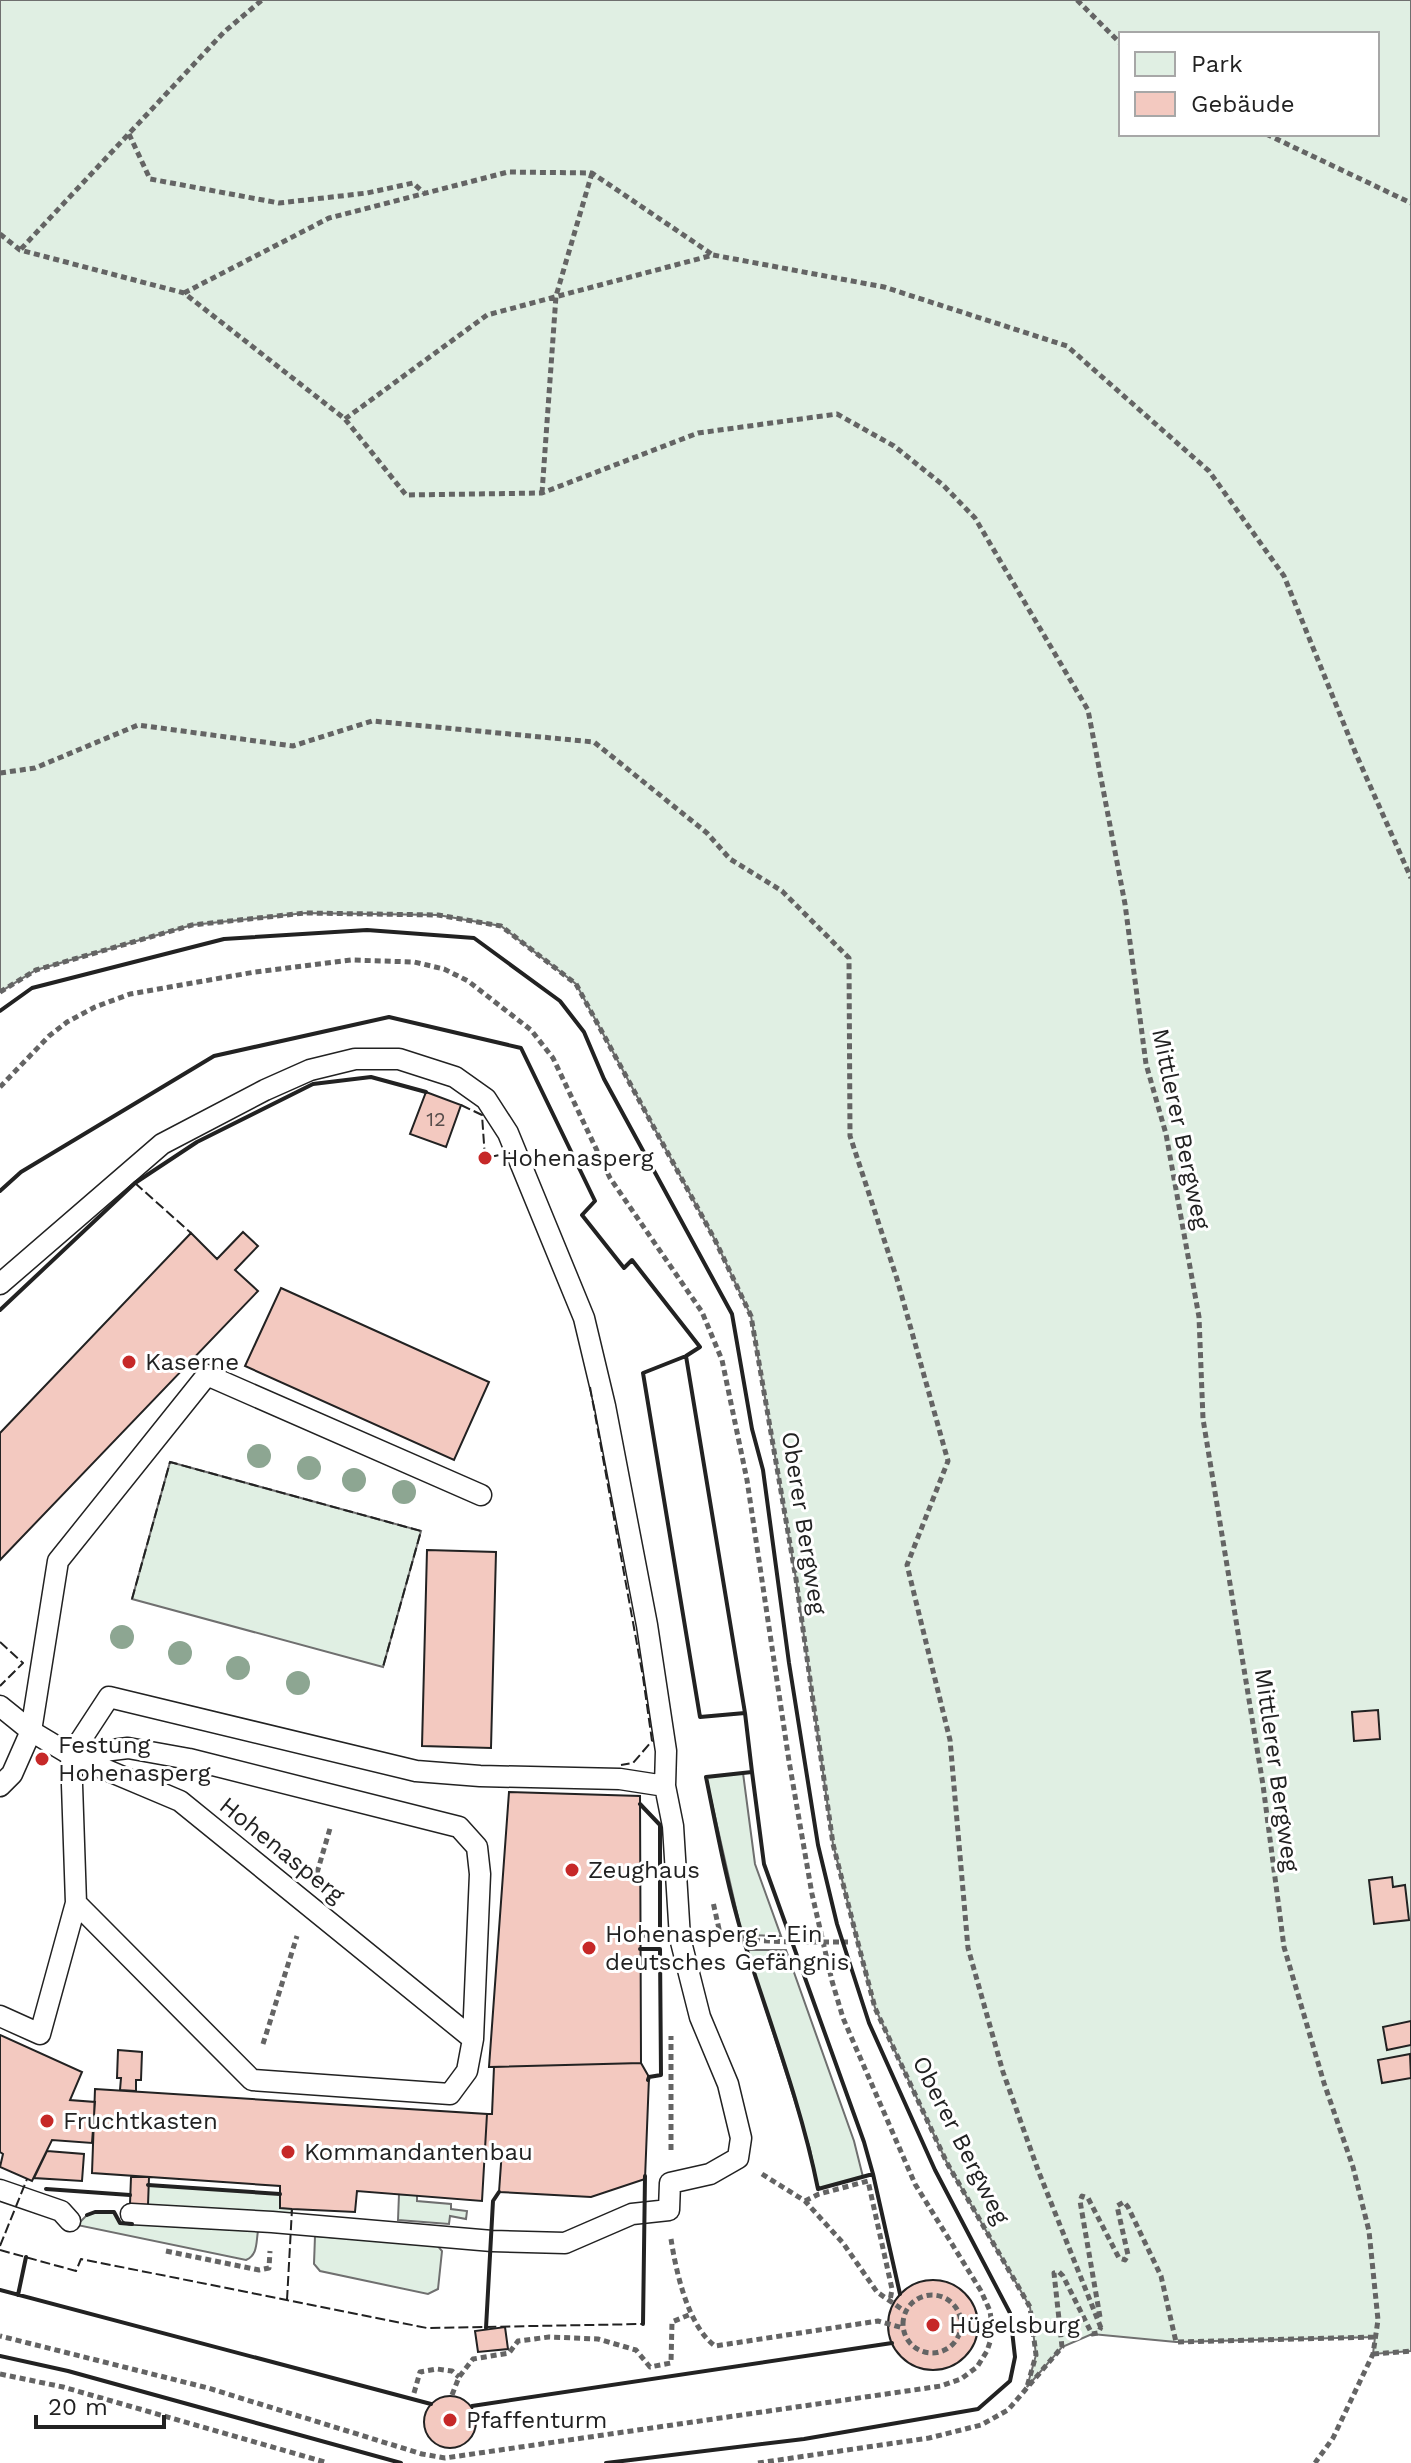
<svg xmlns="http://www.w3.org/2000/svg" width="1411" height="2463" font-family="'Work Sans',sans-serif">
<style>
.green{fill:#e0efe3;stroke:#6f6f6f;stroke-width:2;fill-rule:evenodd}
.building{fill:#f3c9c0;stroke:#222;stroke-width:2}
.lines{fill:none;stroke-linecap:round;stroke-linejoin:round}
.service-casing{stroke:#222;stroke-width:23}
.path{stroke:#646464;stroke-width:5;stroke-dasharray:6 4;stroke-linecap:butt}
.service{stroke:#fff;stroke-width:20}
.path-bridge{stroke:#646464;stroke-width:5;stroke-dasharray:6 4;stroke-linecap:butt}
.fence{stroke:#222;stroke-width:2;stroke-dasharray:10 4;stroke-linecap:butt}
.wall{stroke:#222;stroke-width:4}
.tree{fill:#8da692}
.poi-dot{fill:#c62828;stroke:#fff;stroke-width:3}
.labels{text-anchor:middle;stroke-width:6;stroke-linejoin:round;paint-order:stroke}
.number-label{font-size:20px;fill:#564c4a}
.street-label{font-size:24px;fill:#222;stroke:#fff}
.poi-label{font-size:24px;fill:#222;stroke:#fff;text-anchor:start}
</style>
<rect width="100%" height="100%" fill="#fff"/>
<!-- green -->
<path class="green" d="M0,0H1411V2351L1373,2354L1375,2337L1176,2342L1092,2334L1062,2347L1027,2387L1036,2355L1030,2307L947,2163L875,2008L858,1943L833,1844L796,1579L751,1316L715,1240L576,984L501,926L438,915L305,913L192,925L36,970L0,992ZM1121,34H1377V134H1121Z
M170,1462L421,1531L383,1667L132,1599Z
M743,1773L755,1864L781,1936L742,1935L706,1777Z
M747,1950H786L854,2141L863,2177L818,2189L810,2149Z
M148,2185L280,2194L292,2209L291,2215L148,2205Z
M399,2194L417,2195V2201L451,2204V2209L467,2211L466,2219L450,2216L449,2224L398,2220Z
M95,2212H114L120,2223L258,2231C256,2242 258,2255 246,2260L77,2225L87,2215Z
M315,2236L437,2245L442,2251L438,2289L428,2294L320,2271L314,2264Z"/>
<!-- building -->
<path class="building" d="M426,1092L461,1105L446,1147L410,1134Z
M243,1232L258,1246L235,1270L258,1291L0,1560V1433L191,1233L217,1259Z
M281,1288L489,1382L454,1460L245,1366Z
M427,1550L496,1552L491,1748L422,1746Z
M1378,1710L1380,1739L1354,1741L1352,1712Z
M509,1792L640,1796L641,2063L489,2067Z
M1392,1877L1393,1887L1405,1885L1409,1920L1374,1924L1369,1880Z
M1411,2021V2045L1387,2050L1383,2027Z
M0,2035L82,2072L70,2100L95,2102L92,2143L52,2140L32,2181L0,2167L3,2154L0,2152Z
M118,2050L142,2052L141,2080H136V2091L120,2090L121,2078H117Z
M1410,2054L1411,2078L1382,2083L1378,2060Z
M641,2063L649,2077L645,2179L591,2197L499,2192L502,2150L485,2149L487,2114H492L494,2067Z
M95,2089L487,2114L482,2201L357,2191L355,2212L292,2209L280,2208V2186L92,2173Z
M47,2151L84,2154L82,2181L34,2178Z
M131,2177H149L148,2205L130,2204Z
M888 2325a45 45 0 1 1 90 0a45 45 0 1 1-90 0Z
M505,2327L508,2349L478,2352L475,2331Z
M424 2422a26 26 0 1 1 52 0a26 26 0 1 1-52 0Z"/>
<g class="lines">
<defs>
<path id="service" d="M0,1284L162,1144L265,1090L310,1070L355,1059H399L455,1077L486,1099L508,1133L584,1318L605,1406L647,1625L666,1751L665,1786L673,1826L680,1938L700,2017L728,2084L741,2138L738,2158L710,2174L670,2183L669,2210L632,2214L565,2243L492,2241L272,2222L131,2214
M0,1706L31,1731L71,1755L180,1801L473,2039
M71,1755L128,1748L189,1759L459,1827L477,1847L480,1874L473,2039L467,2071L450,2094L252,2080L76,1903
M0,1786L12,1774L31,1731L58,1561L207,1375L481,1495
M0,2016L40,2034L76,1903L71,1755L109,1697L416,1771L480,1776L620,1779L665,1786
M0,2190L61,2211L70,2221"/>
</defs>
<!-- service casing -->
<use href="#service" class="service-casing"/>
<!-- path -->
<path class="path" d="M1077,0L1121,44
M129,134L150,179L279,203L367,193L413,183L424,193
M1266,134L1411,203
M0,234L20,250L184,293L345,419L406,495L542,493L698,433L837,414L894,446L943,485L975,518L1088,710L1125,904L1146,1064L1166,1134L1199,1317L1203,1419L1263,1785L1284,1947L1324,2083L1353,2167L1369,2231L1378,2320L1373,2354L1333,2438L1315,2463
M21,249L224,32L262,0
M184,293L329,218L508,172L592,173L713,255
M345,419L487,315L713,255L884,287L1067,346L1209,471L1284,576L1356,754L1411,878
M542,493L556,296L592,173
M0,773L35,768L138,725L293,746L372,721L594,742L707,833L730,859L782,891L849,958L850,1136L897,1279L948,1461L907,1565L950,1740L968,1948L1003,2072L1038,2170L1101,2328
M0,992L36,970L192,925L305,913L438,915L501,926L576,984L715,1240L751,1316L796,1579L833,1844L858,1943L875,2008L947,2163L1030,2307L1036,2355L1027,2387
M0,1087L49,1036L67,1022L95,1007L130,994L255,972L351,960L414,962L444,969L468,981L531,1030L553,1058L610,1178L702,1312L722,1360L747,1480L789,1761L812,1894L832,1981L843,2018L915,2184L981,2291L990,2311L993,2333L987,2351L977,2367L961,2379L941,2386L445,2458L422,2454L208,2388L0,2336
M317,1873L331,1825
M709,1932L719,1929L713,1902
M744,1940L793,1942
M263,2044L297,1936
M671,2150V2036
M762,2174L805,2201L843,2243L877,2292L906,2312
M805,2201L819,2194L868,2181L892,2289L890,2301
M671,2239C676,2272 688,2326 715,2346L878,2321L903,2328
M166,2251L259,2270L269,2268L270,2251
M903 2324a29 29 0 1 1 58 0a29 29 0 1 1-58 0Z
M1100,2317L1080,2201L1082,2196L1088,2198L1119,2258L1125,2260L1128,2255L1117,2206L1124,2202L1128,2207L1161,2276L1176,2342L1375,2337
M1373,2354L1411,2351
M0,2374L63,2387L328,2463
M414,2393L420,2372L437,2369L452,2371L459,2377
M452,2395L459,2377L473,2359L509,2353L518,2341L549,2337L598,2339L636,2350L650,2367L671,2363L672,2322L691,2314
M758,2463L929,2438L981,2425L1008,2410L1062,2347L1054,2273L1059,2272L1063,2276L1092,2334L1098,2333L1101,2327"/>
<!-- service -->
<use href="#service" class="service"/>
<!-- path-bridge -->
<path class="path-bridge" d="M793,1942H848"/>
<!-- fence -->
<path class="fence" d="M461,1105L482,1115L485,1158L510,1153
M135,1183L191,1233
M590,1387L643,1677L652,1741L633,1763L621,1765
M132,1599L170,1462L421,1531L383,1667
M0,1642L23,1663L0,1686
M0,2246L27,2179
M0,2250L76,2271L81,2259L427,2328L643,2324
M287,2300L292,2209"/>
<!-- wall -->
<path class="wall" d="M0,1011L32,988L224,939L367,930L474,938L560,1001L584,1032L604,1079L732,1314L752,1429L763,1470L789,1663L818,1845L837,1924L869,2023L935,2170L1010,2313L1015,2357L1010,2381L978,2409L804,2439L606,2463
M0,1191L21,1172L214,1056L389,1017L521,1048L595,1201L582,1215L624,1268L632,1260L700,1347L686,1356L643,1373L700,1717L745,1713L752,1772L706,1777C717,1831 727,1885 743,1938C769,2021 801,2104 818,2189L873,2174L900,2294
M0,1310L135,1183L197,1142L313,1084L371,1077L426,1092
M686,1356L745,1713
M752,1772L764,1864L864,2142L873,2174
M640,1804L660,1825V1935L641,1936
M640,1949H660L661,2075L649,2077L648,2080
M148,2185L280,2194
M46,2189L130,2195
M87,2215L95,2212H114L120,2223L132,2224
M0,2290L431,2404
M18,2295L26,2257
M643,2324L645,2176
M486,2328L493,2201L499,2192
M0,2356L68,2371L401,2463
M472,2406L892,2343"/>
</g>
<!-- trees -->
<g class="tree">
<circle cx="259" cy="1456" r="12"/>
<circle cx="309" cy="1468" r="12"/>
<circle cx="354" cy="1480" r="12"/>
<circle cx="404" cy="1492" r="12"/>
<circle cx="122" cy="1637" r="12"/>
<circle cx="180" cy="1653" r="12"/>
<circle cx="238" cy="1668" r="12"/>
<circle cx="298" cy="1683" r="12"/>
</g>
<!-- markers -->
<g class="poi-dot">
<circle cx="485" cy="1158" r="8"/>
<circle cx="129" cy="1362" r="8"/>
<circle cx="42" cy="1759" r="8"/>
<circle cx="572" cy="1870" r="8"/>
<circle cx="589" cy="1948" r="8"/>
<circle cx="47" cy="2121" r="8"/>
<circle cx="288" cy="2152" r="8"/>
<circle cx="933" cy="2325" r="8"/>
<circle cx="450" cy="2420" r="8"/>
</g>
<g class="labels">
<!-- number labels -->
<g class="number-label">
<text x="436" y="1126">12</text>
</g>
<!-- street labels -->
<g class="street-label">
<text transform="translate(1181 1129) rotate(78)" y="8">Mittlerer Bergweg</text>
<text transform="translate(804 1523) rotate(81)" y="8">Oberer Bergweg</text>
<text transform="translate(1277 1770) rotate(82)" y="8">Mittlerer Bergweg</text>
<text transform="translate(282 1850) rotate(39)" y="8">Hohenasperg</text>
<text transform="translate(961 2140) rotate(63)" y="8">Oberer Bergweg</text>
</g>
<!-- poi labels -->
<g class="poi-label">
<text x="501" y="1166">Hohenasperg</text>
<text x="145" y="1370">Kaserne</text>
<text x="58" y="1753">Festung<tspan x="58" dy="28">Hohenasperg</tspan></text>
<text x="588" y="1878">Zeughaus</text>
<text x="605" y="1942">Hohenasperg - Ein<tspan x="605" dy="28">deutsches Gefängnis</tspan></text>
<text x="63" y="2129">Fruchtkasten</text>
<text x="304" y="2160">Kommandantenbau</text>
<text x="949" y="2333">Hügelsburg</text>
<text x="466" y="2428">Pfaffenturm</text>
</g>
</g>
<!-- legend -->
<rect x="1119" y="32" width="260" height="104" fill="#ffffff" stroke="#a7a7a7" stroke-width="2"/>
<rect x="1135" y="52" width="40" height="24" fill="#e0efe3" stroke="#a7a7a7" stroke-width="2"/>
<text x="1191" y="72" font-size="24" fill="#222222">Park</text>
<rect x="1135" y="92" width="40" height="24" fill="#f3c9c0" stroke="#a7a7a7" stroke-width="2"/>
<text x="1191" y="112" font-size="24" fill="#222222">Gebäude</text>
<!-- scale -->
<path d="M36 2415v12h128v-12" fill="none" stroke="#222222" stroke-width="4"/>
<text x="48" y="2415" font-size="24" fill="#222222" stroke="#ffffff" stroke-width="6" paint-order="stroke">20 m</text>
</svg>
